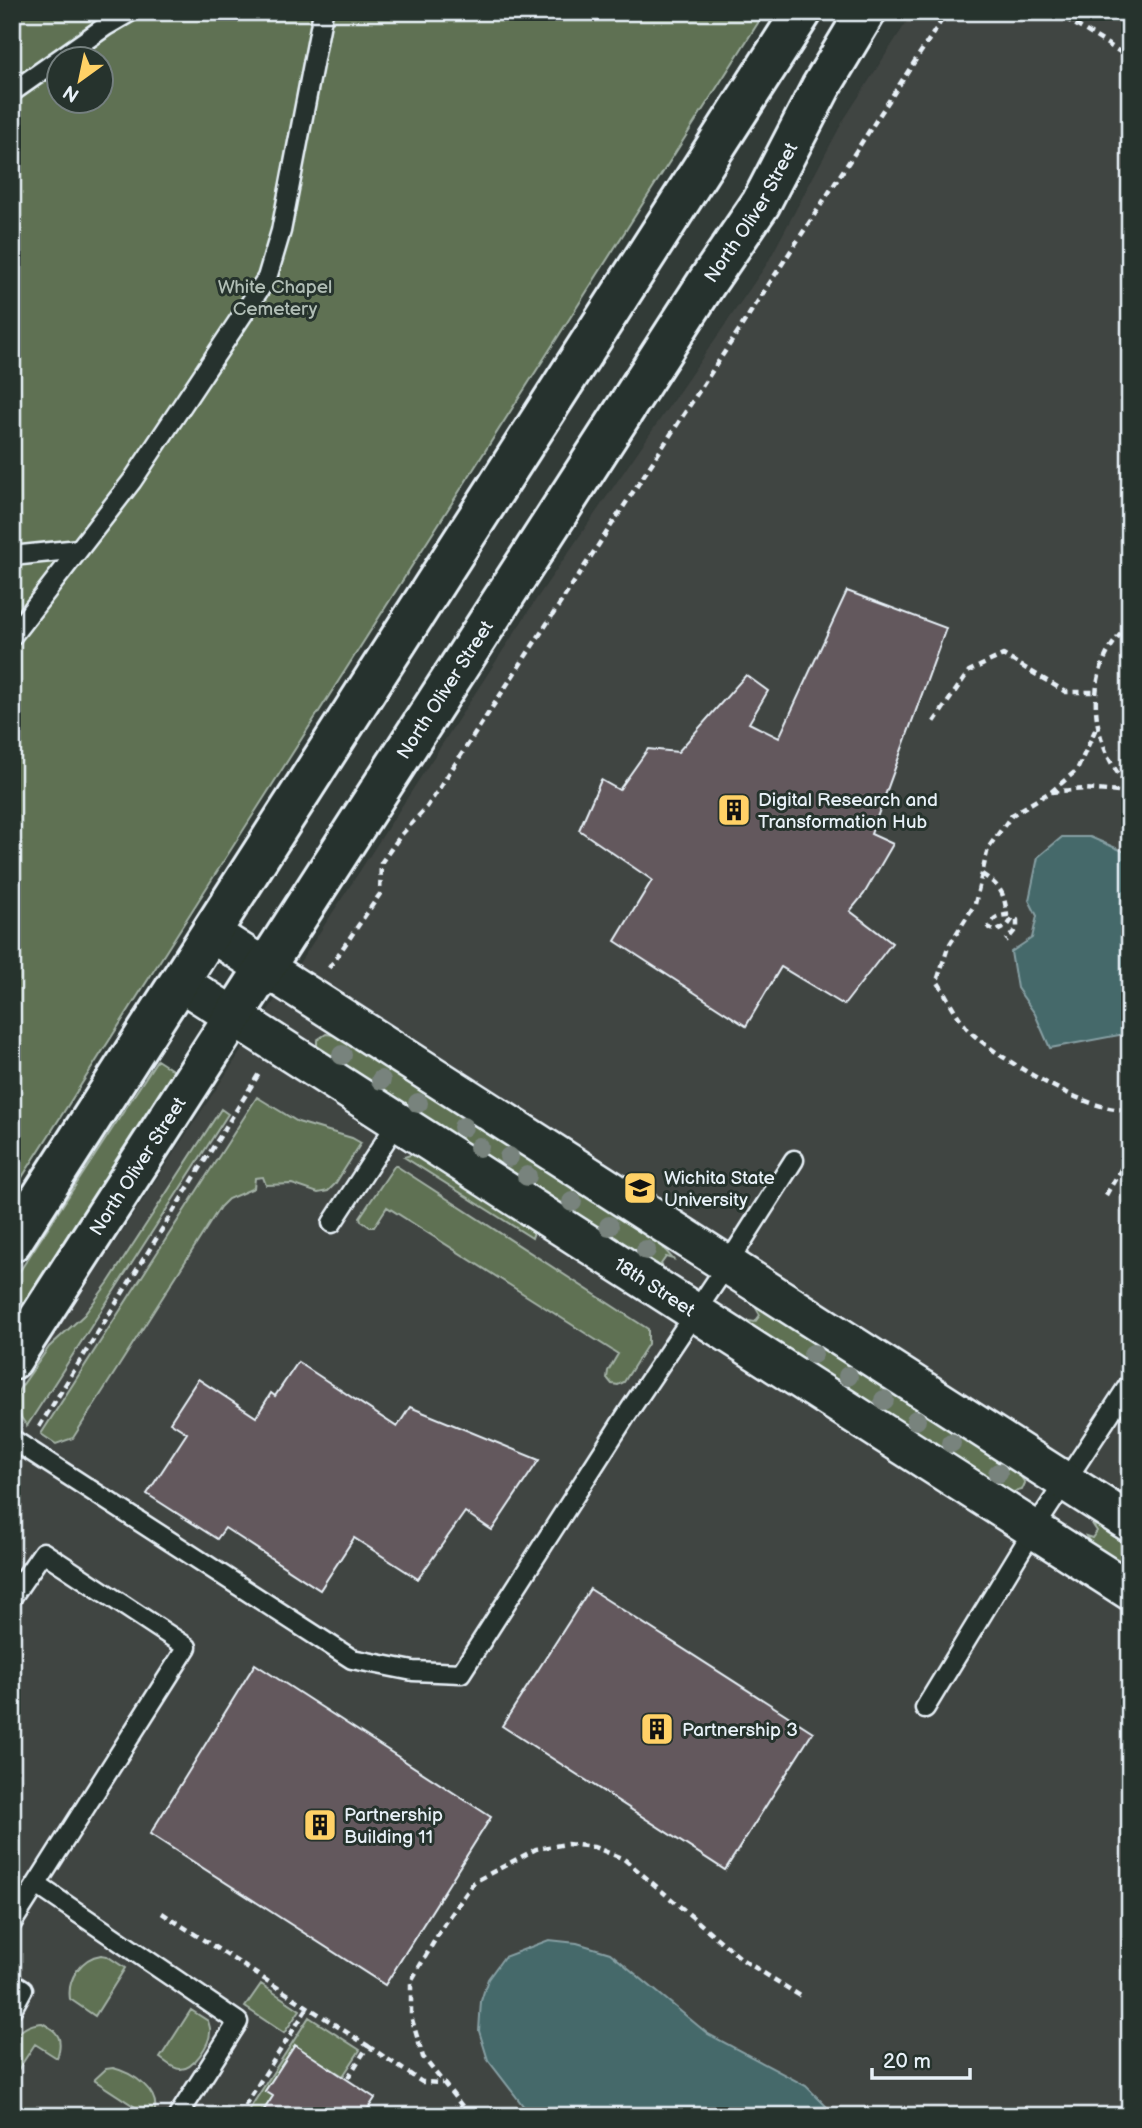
<svg xmlns="http://www.w3.org/2000/svg" width="1142" height="2128" font-family="'Balsamiq Sans',sans-serif">
<style>
.built{fill:#414442}
.green{fill:#5e7153;stroke:#a3b1a6;stroke-width:2;fill-rule:evenodd}
.water{fill:#45696a;stroke:#869fa3;stroke-width:2}
.building{fill:#63595d;stroke:#e8f1f8;stroke-width:2}
.lines{fill:none;stroke-linecap:round;stroke-linejoin:round}
.lane-casing{stroke:#e8f1f8;stroke-width:23}
.street-casing{stroke:#e8f1f8;stroke-width:42}
.secondary-casing{stroke:#e8f1f8;stroke-width:44}
.path{stroke:#e8f1f8;stroke-width:4.5;stroke-dasharray:7 5;stroke-linecap:butt}
.lane{stroke:#26332d;stroke-width:18}
.street{stroke:#26332d;stroke-width:37}
.secondary{stroke:#26332d;stroke-width:38}
.tree{fill:#78837d}
.labels{text-anchor:middle;stroke-width:6;stroke-linejoin:round;paint-order:stroke}
.street-label{font-size:19px;fill:#e8f1f8;stroke:#26332d}
.park-label{font-size:19px;fill:#b1beb6;stroke:#26332d}
.poi-label{font-size:19px;fill:#e8f1f8;stroke:#26332d;text-anchor:start}
</style>
<rect width="100%" height="100%" fill="#323b37"/>
<filter id="ink" filterUnits="userSpaceOnUse"><feTurbulence type="fractalNoise" baseFrequency=".0143" numOctaves="2"/><feDisplacementMap in="SourceGraphic" scale="14" xChannelSelector="R" yChannelSelector="G"/><feConvolveMatrix kernelMatrix="1 2 1 2 8 2 1 2 1" color-interpolation-filters="sRGB"/></filter>
<g filter="url(#ink)">
<!-- built -->
<path class="built" d="M913,12H1105L1130,28V2116H12V1398L339,903L537,598L767,264L843,121Z"/>
<!-- green -->
<path class="green" d="M12,12H765L12,1193ZM60,60H102V102H60Z
M326,1034L334,1035L661,1245L673,1259L666,1257L661,1264L665,1270L659,1269L317,1048V1040Z
M157,1060L174,1071L12,1322V1283Z
M257,1097L298,1122L352,1138L361,1143L335,1184L328,1191L318,1193L292,1184L266,1185L263,1177L255,1178L254,1188L228,1199L220,1207L73,1438L56,1444L41,1434Z
M221,1109L228,1114L27,1426L18,1413L16,1401L19,1390L49,1347L84,1315L108,1283Z
M416,1153L535,1229L532,1238L404,1157Z
M395,1165L648,1329V1344L624,1382L618,1385L612,1384L607,1378L608,1371L618,1354L387,1207L374,1227H370L361,1221L360,1217Z
M762,1307L1016,1470L1025,1483L1022,1490L1014,1492L1002,1490L752,1330L749,1321L755,1322L760,1315L756,1308Z
M1093,1525L1101,1526L1130,1539V1575L1092,1546L1086,1536L1092,1538L1097,1531Z
M101,1955L107,1956L125,1968L95,2016L70,1999C67,1979 81,1958 101,1955Z
M261,1984L300,2010L284,2033L245,2007Z
M191,2010L208,2021C209,2024 211,2030 210,2032C210,2044 193,2070 180,2069C173,2069 166,2062 160,2058Z
M309,2017L360,2050L343,2076L295,2046L266,2091L273,2096L260,2116H245Z
M42,2023C60,2032 63,2040 57,2058L35,2044L12,2079V2041C19,2030 28,2024 42,2023Z
M113,2068C132,2072 164,2093 153,2116H149L94,2080L106,2069Z"/>
<!-- water -->
<path class="water" d="M1062,837H1090L1130,854V1033L1050,1048L1035,1014L1017,988L1011,952L1032,938L1037,916L1029,900L1038,857Z
M549,1940L577,1943L610,1953L708,2034L806,2086L836,2116H531L488,2060L479,2031L481,2001L488,1979L504,1957Z"/>
<!-- building -->
<path class="building" d="M847,591L946,628L871,834L893,844L864,894L850,911L892,943L844,1005L781,967L746,1026L615,941L652,880L579,830L601,780L619,790L648,749L678,752L746,675L768,691L749,723L779,738Z
M298,1362L397,1427L410,1407L539,1460L492,1530L465,1512L418,1579L354,1538L320,1590L225,1528L217,1539L147,1494L187,1433L170,1422L198,1379L256,1417L271,1393L275,1396Z
M590,1589L813,1732L725,1870L502,1726Z
M255,1664L491,1817L385,1985L150,1834Z
M295,2045L375,2098L363,2116H260L273,2096L265,2091Z"/>
<g class="lines">
<defs>
<path id="lane" d="M12,92L106,26L130,12
M12,556L79,549
M12,636L132,481L267,278L281,231L323,12
M332,1223L397,1123
M12,1439L352,1659L413,1671L461,1673L627,1414L727,1265L794,1160
M12,1597L43,1552L187,1647L12,1923
M925,1708L1034,1529L1130,1383
M37,1885L238,2022L178,2116
M12,1982L23,1989L12,2009"/>
<g id="street">
<path d="M211,933L1130,1523"/>
<path id="s1" d="M180,982L1130,1591"/>
</g>
<g id="secondary">
<path d="M12,1242L802,12"/>
<path id="s2" d="M12,1360L707,282L761,203L821,87L866,12"/>
</g>
</defs>
<!-- lane casing -->
<use href="#lane" class="lane-casing"/>
<!-- street casing -->
<use href="#street" class="street-casing"/>
<!-- secondary casing -->
<use href="#secondary" class="secondary-casing"/>
<!-- path -->
<path class="path" d="M1055,12L1130,58
M1072,22L1099,12
M1130,625C1081,666 1088,745 1130,788
M934,722L969,671L1003,655L1066,692H1096
M1051,792L1077,770L1097,726
M1130,793L1085,789L1050,792L1012,815L988,848L975,904L948,947L937,981C947,996 955,1013 966,1027C986,1052 1099,1120 1130,1108
M982,874C1001,887 1004,892 1007,915C996,916 993,918 989,928L997,931L1008,925L1013,918L1017,920V928L1006,941
M329,968L380,894L381,863L401,835L427,807L947,12
M1106,1195L1130,1154
M39,1427L260,1072
M162,1913L368,2046L347,2079
M368,2046L422,2082L442,2083
M238,2116L308,2007
M470,2116L423,2057L411,2016V1981L442,1928L474,1882L536,1849L567,1844L594,1847L624,1859L743,1960L802,1997"/>
<!-- lane -->
<use href="#lane" class="lane"/>
<!-- street -->
<use href="#street" class="street"/>
<!-- secondary -->
<use href="#secondary" class="secondary"/>
</g>
<!-- trees -->
<g class="tree">
<circle cx="342" cy="1055" r="10"/>
<circle cx="381" cy="1080" r="10"/>
<circle cx="418" cy="1103" r="10"/>
<circle cx="463" cy="1127" r="10"/>
<circle cx="479" cy="1147" r="10"/>
<circle cx="509" cy="1157" r="10"/>
<circle cx="527" cy="1176" r="10"/>
<circle cx="572" cy="1202" r="10"/>
<circle cx="609" cy="1226" r="10"/>
<circle cx="646" cy="1250" r="10"/>
<circle cx="813" cy="1354" r="10"/>
<circle cx="848" cy="1376" r="10"/>
<circle cx="884" cy="1400" r="10"/>
<circle cx="916" cy="1420" r="10"/>
<circle cx="951" cy="1443" r="10"/>
<circle cx="998" cy="1473" r="10"/>
</g>
</g>
<!-- icons -->
<defs>
<symbol id="building-square" viewBox="-11 -11 22 22"><rect x="-9" y="-9" width="18" height="18" rx="4" fill="#ffd166" stroke="#26332d"/><path d="M-4-6H4V6H1V3H-1V6H-4ZM-2.5-4.3h1.7v1.8h-1.7ZM.8-4.3h1.7v1.8H.8ZM-2.5-1h1.7V.8h-1.7ZM.8-1h1.7V.8H.8Z" fill="#111"/></symbol>
<symbol id="university-square" viewBox="-11 -11 22 22"><rect x="-9" y="-9" width="18" height="18" rx="4" fill="#ffd166" stroke="#26332d"/><path d="M0-5L7-2L0 1L-7-2ZM-4 1L0 2.5L4 1V4Q0 6-4 4Z" fill="#111"/></symbol>
</defs>
<g fill-rule="evenodd">
<use href="#building-square" x="715" y="791" width="38" height="38"/>
<use href="#university-square" x="621" y="1169" width="38" height="38"/>
<use href="#building-square" x="638" y="1710" width="38" height="38"/>
<use href="#building-square" x="301" y="1806" width="38" height="38"/>
</g>
<g class="labels">
<!-- street labels -->
<g class="street-label">
<text dy="7" stroke="none"><textPath href="#s2" startOffset="1365">North Oliver Street</textPath></text>
<text dy="7" stroke="none"><textPath href="#s2" startOffset="798">North Oliver Street</textPath></text>
<text dy="7" stroke="none"><textPath href="#s2" startOffset="231">North Oliver Street</textPath></text>
<text dy="7" stroke="none"><textPath href="#s1" startOffset="564">18th Street</textPath></text>
</g>
<!-- park labels -->
<g class="park-label">
<text x="275" y="293">White Chapel<tspan x="275" dy="22">Cemetery</tspan></text>
</g>
<!-- poi labels -->
<g class="poi-label">
<text x="758" y="806">Digital Research and<tspan x="758" dy="22">Transformation Hub</tspan></text>
<text x="664" y="1184">Wichita State<tspan x="664" dy="22">University</tspan></text>
<text x="682" y="1736">Partnership 3</text>
<text x="344" y="1821">Partnership<tspan x="344" dy="22">Building 11</tspan></text>
</g>
</g>
<!-- margin -->
<rect width="1142" height="2128" fill="none" stroke="#26332d" stroke-width="42"/>
<rect x="21" y="21" width="1100" height="2086" fill="none" stroke="#e8f1f8" stroke-width="2.5" filter="url(#ink)"/>
<!-- north arrow -->
<g transform="translate(80 80) rotate(213)"><circle r="33" fill="#26332d" stroke="#747f7e" stroke-width="2"/>
<path d="M0-5L12 26L0 18L-12 26Z" fill="#ffd166"/>
<text y="-10" font-size="19" font-weight="bold" text-anchor="middle" fill="#e8f1f8">N</text>
</g>
<!-- scale -->
<path d="M872 2068v10h98v-10" fill="none" stroke="#e8f1f8" stroke-width="3.5"/>
<text x="883" y="2068" font-size="21" fill="#e8f1f8" stroke="#26332d" stroke-width="5" paint-order="stroke">20 m</text>
</svg>
